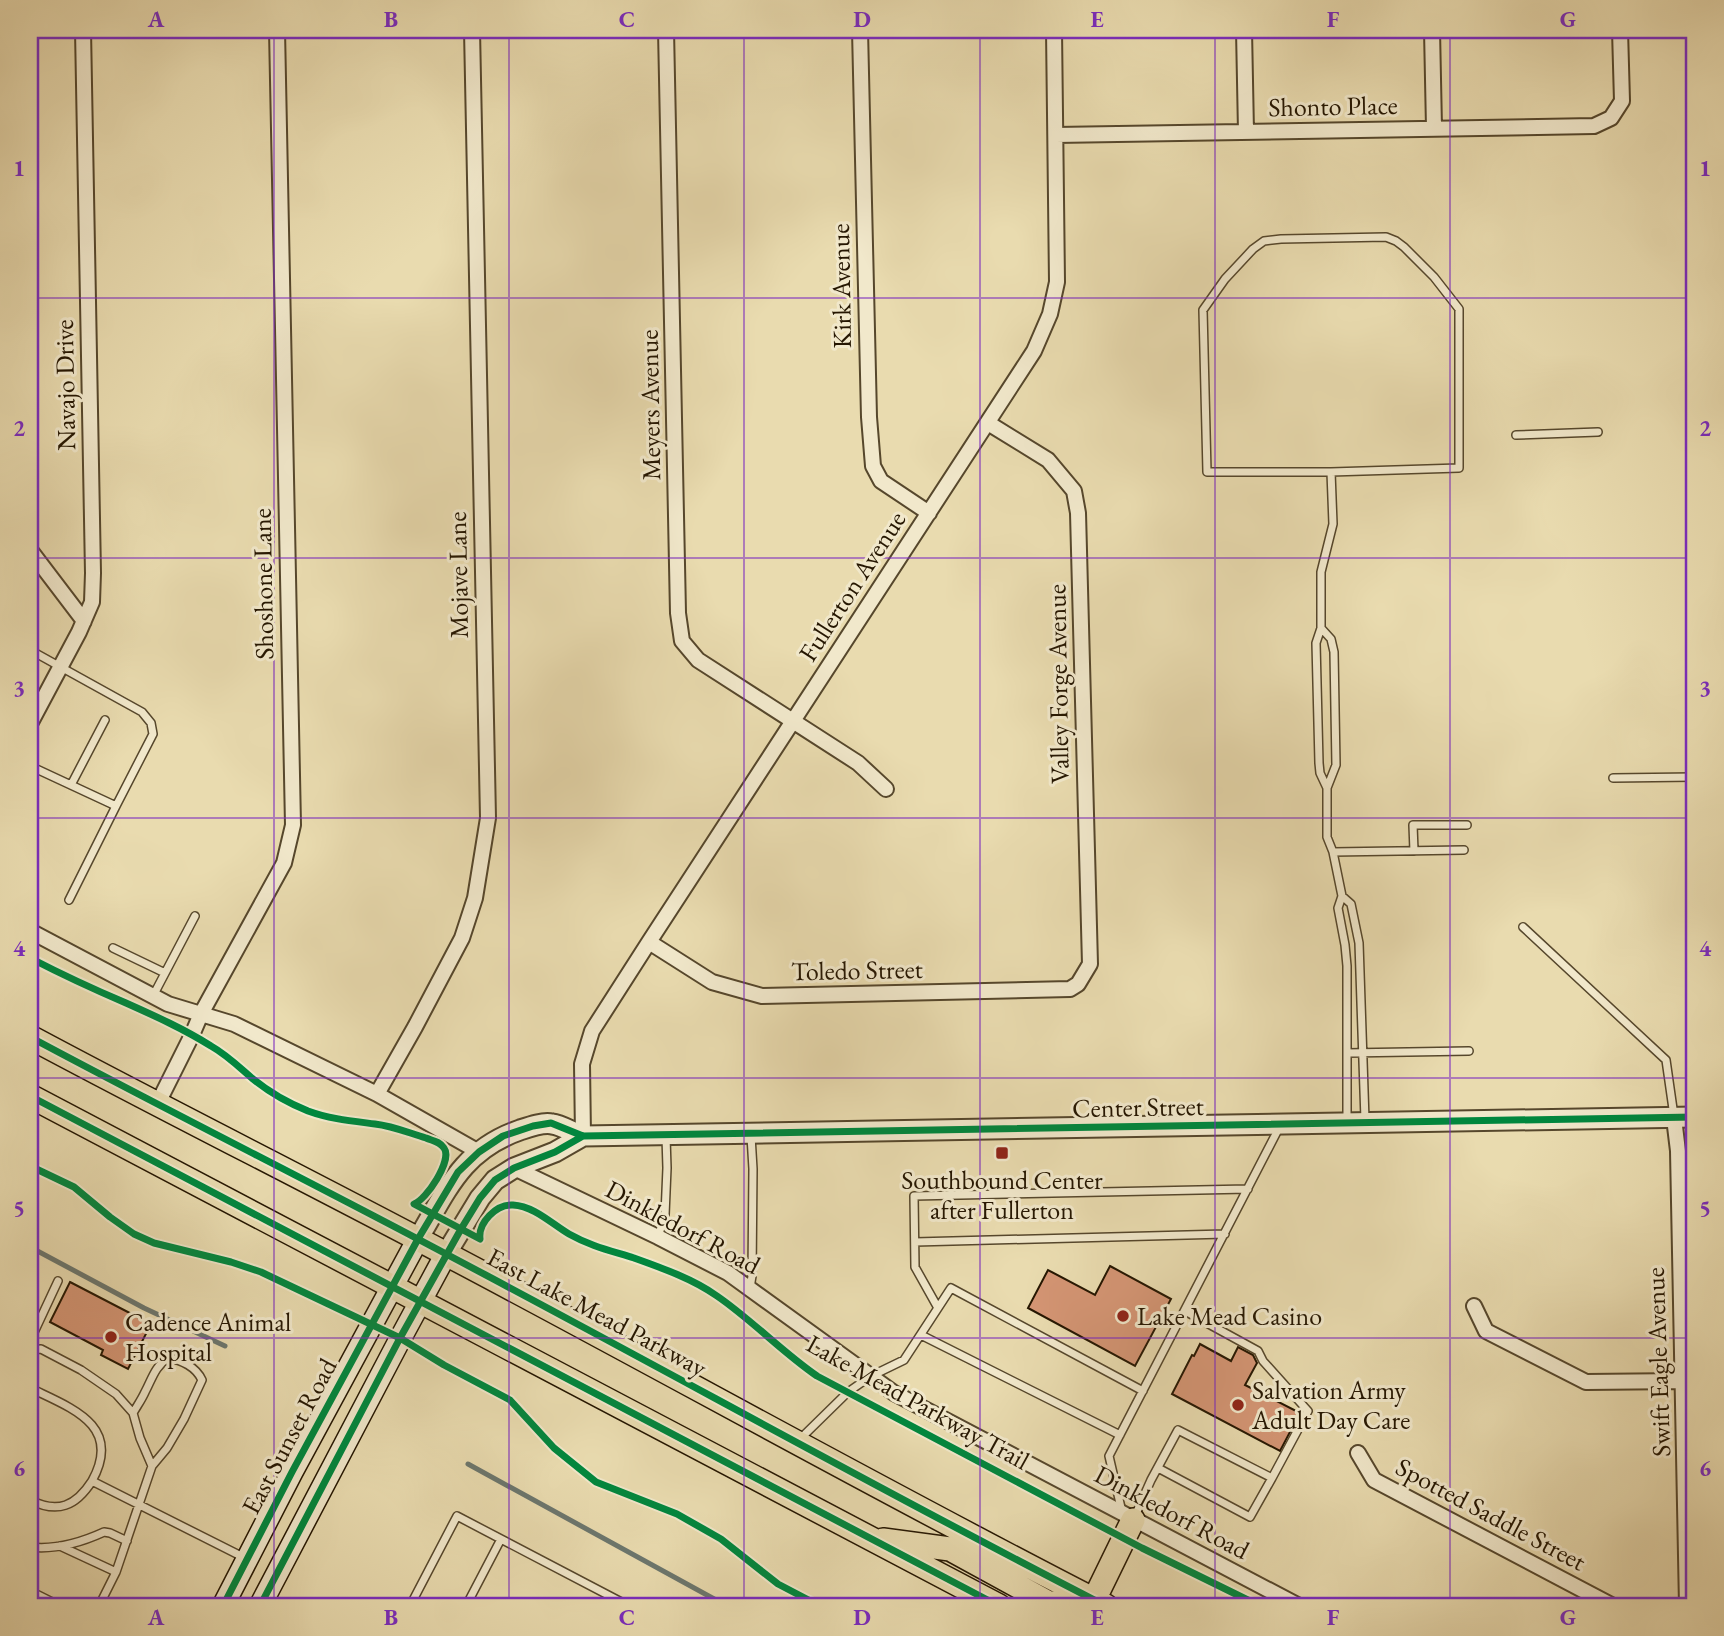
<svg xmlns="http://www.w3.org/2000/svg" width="1724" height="1636" font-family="'EB Garamond',serif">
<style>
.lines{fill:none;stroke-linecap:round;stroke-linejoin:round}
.stream{stroke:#6c776e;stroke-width:5}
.building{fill:#d49574;stroke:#251601;stroke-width:2}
.service-casing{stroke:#56472c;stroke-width:10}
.minor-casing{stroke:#56472c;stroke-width:18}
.tertiary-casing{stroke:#56472c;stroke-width:23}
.secondary-casing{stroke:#251601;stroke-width:24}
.primary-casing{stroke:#251601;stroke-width:26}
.service{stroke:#f1e8cb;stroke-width:7}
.minor{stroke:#f1e8cb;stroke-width:14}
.tertiary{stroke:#f1e8cb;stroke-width:19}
.secondary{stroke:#f1e8cb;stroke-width:21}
.primary{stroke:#e9dbaf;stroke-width:23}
.cycleway-casing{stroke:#f1e8cb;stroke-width:11}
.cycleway{stroke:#00873e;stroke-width:7}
.grid{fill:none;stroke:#7b2cbf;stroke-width:2;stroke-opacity:0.55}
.poi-dot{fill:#8f2418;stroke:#f1e8cb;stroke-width:2.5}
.labels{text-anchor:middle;stroke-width:6;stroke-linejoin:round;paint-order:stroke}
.street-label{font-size:26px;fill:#251601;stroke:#f1e8cb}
.poi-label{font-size:26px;fill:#251601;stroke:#f1e8cb;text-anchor:start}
.neatline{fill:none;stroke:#7b2cbf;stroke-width:2.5}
.grid-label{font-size:23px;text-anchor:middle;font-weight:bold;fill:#7b2cbf}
</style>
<rect width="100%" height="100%" fill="#e9dbaf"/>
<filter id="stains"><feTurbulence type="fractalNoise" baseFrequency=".00286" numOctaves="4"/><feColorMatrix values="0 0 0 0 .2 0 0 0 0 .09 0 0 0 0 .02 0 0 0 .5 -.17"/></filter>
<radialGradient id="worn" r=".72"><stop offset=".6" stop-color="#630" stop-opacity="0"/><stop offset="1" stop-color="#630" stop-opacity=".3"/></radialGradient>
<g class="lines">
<!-- stream -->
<path class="stream" d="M30,1247L144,1308L225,1346
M468,1464L727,1606"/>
</g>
<!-- building -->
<path class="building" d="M1110,1266L1171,1299L1135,1366L1028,1308L1048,1270L1095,1295Z
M70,1282L151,1324L128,1369L101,1355L103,1350L50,1322Z
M1200,1344L1231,1361L1238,1347L1253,1355L1257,1363L1245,1385L1300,1413L1280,1451L1172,1394L1192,1355L1194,1356Z"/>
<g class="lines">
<defs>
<path id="service" d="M1386,237L1396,241L1404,247L1434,277L1459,309V468L1331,472H1207L1203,310L1225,279L1253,249L1264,241L1281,239Z
M1516,435L1598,432
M1321,628V572L1333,524L1331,472
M30,650L142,712L151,723L153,734L116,806
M30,766L116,806L69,900
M1613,778L1694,777
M71,785L105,720
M1327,788L1336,765L1334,652L1331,639L1321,628L1316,643L1319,763L1320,773L1327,788V837L1333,852L1342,896
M1414,851L1413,825H1467
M1333,852L1464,850
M1523,927L1666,1060L1674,1116
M113,948L165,973
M153,996L195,916
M1347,1053L1469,1051
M1347,1123V966L1345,945L1338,908L1342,896L1351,904L1359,943L1365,1120
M658,1237L665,1215L667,1168L666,1137
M915,1242L1225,1234
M750,1288L752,1276L753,1169L751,1136
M938,1308L915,1267L914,1196L1248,1189
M921,1335L1120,1435
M30,1341L58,1281
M30,1350L41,1349L81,1370L116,1394L133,1413
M30,1388C71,1408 123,1425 92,1481L247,1559
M799,1440L848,1392L871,1376L904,1360L951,1288L1143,1391
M1158,1468L1250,1517L1272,1478
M30,1500C58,1514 76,1506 92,1481
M1122,1512L1109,1456L1280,1126
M1135,1516L1151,1480L1178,1430L1272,1478L1308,1411L1263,1361L1258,1351L1185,1311
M60,1546L116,1572
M30,1547C56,1550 80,1543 104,1532L110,1533L127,1541
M30,1591L60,1606
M269,1598L286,1606
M99,1606L116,1572L152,1466L167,1448L184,1419L202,1380C196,1367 182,1360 168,1358C155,1366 152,1379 145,1392C142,1399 137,1406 133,1413L140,1438L152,1466
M410,1606L457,1516L629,1606
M466,1606L501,1539"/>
<path id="minor" d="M666,30L678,613L682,641L698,660L858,763L886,789
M860,30L869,417L873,466L881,481L929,513
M1244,30L1246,132
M1432,30L1434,128
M1056,135L1594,126L1611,118L1622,101L1620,30
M30,550L84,621
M30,724L79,632L92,602L93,573L83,30
M30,931L168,1004L234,1024L377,1094L479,1152
M649,942L712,982L762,996L1070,989L1078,984L1090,964L1078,513L1074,491L1048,460L988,423
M377,1094L415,1027L462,938L475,898L488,818L472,30
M157,1105L192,1035L201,1014L284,863L293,825L277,30
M1674,1118L1678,1151L1687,1606
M583,1136L582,1064L592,1031L649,942L1034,351L1050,314L1057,282L1054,30
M514,1168L658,1237L728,1273L894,1393L1299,1606
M1474,1306L1486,1331L1586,1382L1683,1381
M1358,1453L1374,1480L1613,1606"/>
<path id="tertiary" d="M418,1239C447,1190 462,1150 520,1130C529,1127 543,1122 552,1124C562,1125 573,1133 583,1136L1694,1117
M446,1254L480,1198L495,1180L514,1168L555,1152L583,1136"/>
<path id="secondary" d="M223,1606L292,1472L418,1239
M260,1606L398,1343L446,1254"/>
<path id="primary" d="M30,1037C168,1111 309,1181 448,1255C668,1371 885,1493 1106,1606
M30,1096L999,1606
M883,1540L950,1549L1047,1602L1062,1606
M1082,1605L1094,1600L1133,1520"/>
</defs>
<!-- service casing -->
<use href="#service" class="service-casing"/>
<!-- minor casing -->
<use href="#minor" class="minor-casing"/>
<!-- tertiary casing -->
<use href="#tertiary" class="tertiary-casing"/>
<!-- secondary casing -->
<use href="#secondary" class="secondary-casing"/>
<!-- primary casing -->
<use href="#primary" class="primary-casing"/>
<!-- service -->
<use href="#service" class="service"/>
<!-- minor -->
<use href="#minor" class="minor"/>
<!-- tertiary -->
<use href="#tertiary" class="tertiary"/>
<!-- secondary -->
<use href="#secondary" class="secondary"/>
<!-- primary -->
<use href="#primary" class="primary"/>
<defs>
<path id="cycleway" d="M30,958C61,974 93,989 126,1003C155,1016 184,1029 211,1046C227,1055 239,1067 253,1079C269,1092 288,1103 308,1111C330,1119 352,1121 375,1124C393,1126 409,1133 426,1138C433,1141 439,1141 444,1148C453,1160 426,1200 414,1204L480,1239C478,1223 496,1204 513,1205C534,1206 552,1224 569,1234C590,1246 612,1251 634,1258C662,1268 693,1279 717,1296C752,1320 782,1352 817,1376L1142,1548L1260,1606
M30,1037C168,1111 309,1181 448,1255C668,1371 885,1493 1106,1606
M30,1096L999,1606
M30,1166L74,1187L110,1217L134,1234L154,1243L231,1262L261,1272L400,1338L444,1365L510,1400L554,1448L596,1482L677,1514L721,1539L778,1584L820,1606
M223,1606L292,1472L418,1239L458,1172L479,1152L503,1136L533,1126L551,1123L583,1136L1694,1117
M260,1606L400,1338L461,1229L480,1198L495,1180L514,1168L555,1152L583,1136"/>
</defs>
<!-- cycleway casing -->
<use href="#cycleway" class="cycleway-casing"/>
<!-- cycleway -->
<use href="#cycleway" class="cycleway"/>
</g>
<!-- grid -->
<path class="grid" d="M274,30V1606M509,30V1606M744,30V1606M980,30V1606M1215,30V1606M1450,30V1606M30,298H1694M30,558H1694M30,818H1694M30,1078H1694M30,1338H1694"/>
<!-- markers -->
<g class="poi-dot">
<rect x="995" y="1146" width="14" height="14" rx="3.5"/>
<circle cx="1123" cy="1316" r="7"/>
<circle cx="111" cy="1337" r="7"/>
<circle cx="1238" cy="1405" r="7"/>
</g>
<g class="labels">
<!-- street labels -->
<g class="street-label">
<text transform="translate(1333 106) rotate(-1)" y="9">Shonto Place</text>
<text transform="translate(841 286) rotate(-91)" y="9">Kirk Avenue</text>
<text transform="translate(65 385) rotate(-91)" y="9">Navajo Drive</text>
<text transform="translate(650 405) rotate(-91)" y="9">Meyers Avenue</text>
<text transform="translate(458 575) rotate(-91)" y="9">Mojave Lane</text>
<text transform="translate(263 584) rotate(-91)" y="9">Shoshone Lane</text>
<text transform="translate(852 586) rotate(-57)" y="9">Fullerton Avenue</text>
<text transform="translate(1058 684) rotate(-91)" y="9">Valley Forge Avenue</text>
<text transform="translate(857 970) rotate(-1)" y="9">Toledo Street</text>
<text transform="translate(1138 1107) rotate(-1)" y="9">Center Street</text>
<text transform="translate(683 1227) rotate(28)" y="9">Dinkledorf Road</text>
<text transform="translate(597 1312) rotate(28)" y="9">East Lake Mead Parkway</text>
<text transform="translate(1658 1362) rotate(-92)" y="9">Swift Eagle Avenue</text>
<text transform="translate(918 1402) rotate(29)" y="9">Lake Mead Parkway Trail</text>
<text transform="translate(289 1436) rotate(-62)" y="9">East Sunset Road</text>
<text transform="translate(1172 1512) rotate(28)" y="9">Dinkledorf Road</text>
<text transform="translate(1491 1514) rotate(28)" y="9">Spotted Saddle Street</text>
</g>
<!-- poi labels -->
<g class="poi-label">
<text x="1002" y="1189" text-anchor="middle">Southbound Center<tspan x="1002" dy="30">after Fullerton</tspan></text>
<text x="1137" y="1325">Lake Mead Casino</text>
<text x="125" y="1331">Cadence Animal<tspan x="125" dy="30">Hospital</tspan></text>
<text x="1252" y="1399">Salvation Army<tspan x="1252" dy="30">Adult Day Care</tspan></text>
</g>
</g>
<!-- margin -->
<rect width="1724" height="1636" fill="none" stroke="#e9dbaf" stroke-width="77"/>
<rect x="38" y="38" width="1648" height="1560" class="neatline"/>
<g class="grid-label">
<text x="156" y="27">A</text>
<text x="391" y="27">B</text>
<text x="627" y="27">C</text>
<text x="862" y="27">D</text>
<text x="1097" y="27">E</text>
<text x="1333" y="27">F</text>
<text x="1568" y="27">G</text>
<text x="19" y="176">1</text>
<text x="1705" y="176">1</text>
<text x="19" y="436">2</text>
<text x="1705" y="436">2</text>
<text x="19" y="696">3</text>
<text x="1705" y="696">3</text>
<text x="19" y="956">4</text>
<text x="1705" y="956">4</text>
<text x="19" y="1216">5</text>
<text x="1705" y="1216">5</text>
<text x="19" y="1476">6</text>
<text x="1705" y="1476">6</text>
<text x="156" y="1625">A</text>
<text x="391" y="1625">B</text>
<text x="627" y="1625">C</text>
<text x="862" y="1625">D</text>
<text x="1097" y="1625">E</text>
<text x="1333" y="1625">F</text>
<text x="1568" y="1625">G</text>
</g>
<rect width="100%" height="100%" filter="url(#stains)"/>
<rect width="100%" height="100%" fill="url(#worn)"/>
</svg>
